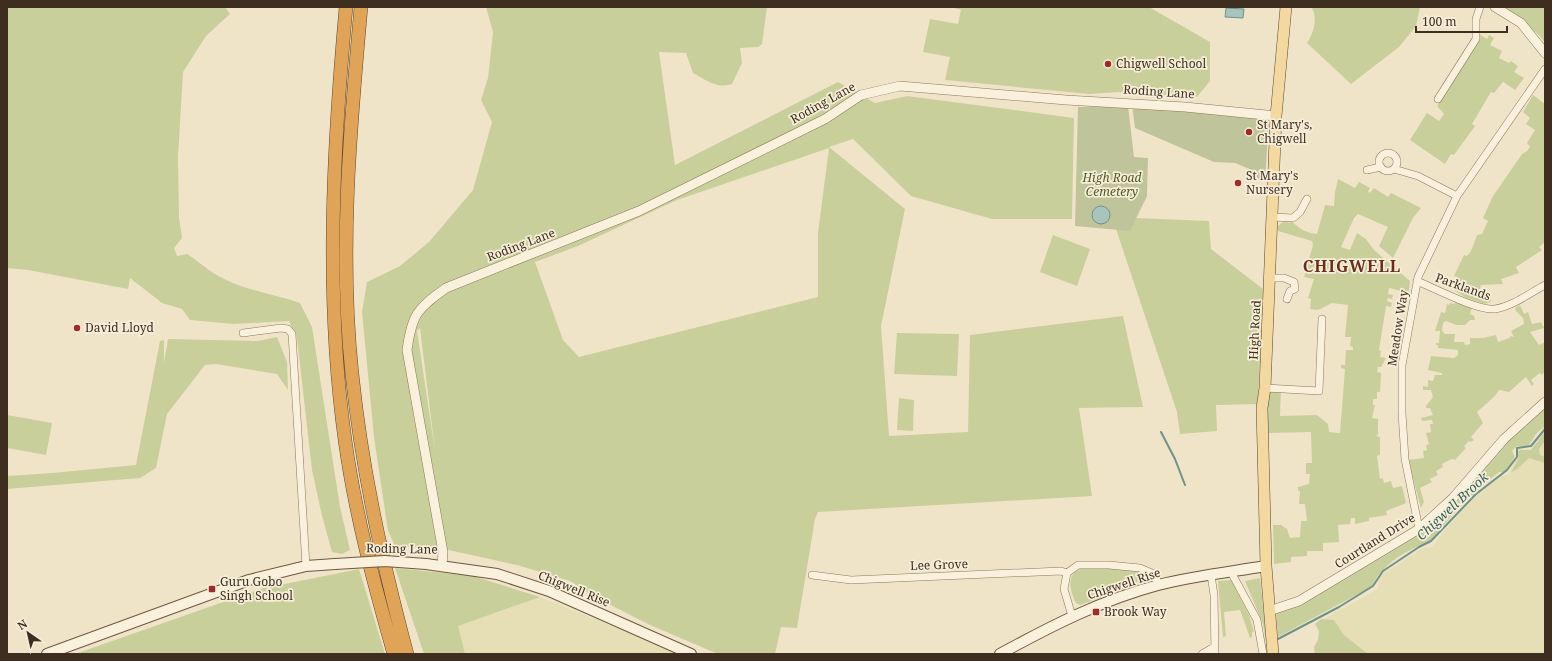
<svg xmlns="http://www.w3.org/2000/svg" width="1552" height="661" font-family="'Noto Serif',serif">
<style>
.farmland{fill:#e6deb5}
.green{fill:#c9cf9b;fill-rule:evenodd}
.cemetery{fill:#bfc49a}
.water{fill:#a9c4bc;stroke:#6f938a}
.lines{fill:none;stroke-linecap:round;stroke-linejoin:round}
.stream{stroke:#6f938a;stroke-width:2}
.minor-casing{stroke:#8d765c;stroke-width:8}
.tertiary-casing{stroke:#8d765c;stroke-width:10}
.secondary-casing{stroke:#6f573f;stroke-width:12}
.primary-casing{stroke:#5b4430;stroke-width:12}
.motorway-casing{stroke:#5b4430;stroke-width:14}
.minor{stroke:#faf1dc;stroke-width:7}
.tertiary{stroke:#faf1dc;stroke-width:9}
.secondary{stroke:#faf1dc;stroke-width:10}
.primary{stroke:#f3d9a0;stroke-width:11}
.motorway{stroke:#e0a458;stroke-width:13}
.secondary-bridge-casing{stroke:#6f573f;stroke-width:12;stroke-linecap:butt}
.secondary-bridge{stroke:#faf1dc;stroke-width:10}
.poi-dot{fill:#9e2a2b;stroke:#f7eed8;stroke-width:1.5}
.labels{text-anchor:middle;stroke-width:3.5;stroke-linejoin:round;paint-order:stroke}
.poi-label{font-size:12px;fill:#3d2e20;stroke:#f7eed8;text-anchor:start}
.street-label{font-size:12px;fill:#3d2e20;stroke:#f7eed8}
.park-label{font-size:12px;font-style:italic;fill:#4d5a26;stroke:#f7eed8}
.water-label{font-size:13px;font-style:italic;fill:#2f5d5a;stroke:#f7eed8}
.district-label{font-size:16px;font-weight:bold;letter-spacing:1px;fill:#6b2e1e;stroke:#f7eed8}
</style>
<rect width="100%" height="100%" fill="#f0e4c8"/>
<!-- farmland -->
<path class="farmland" d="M1545,431V654H1360L1325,618L1378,589L1379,580L1385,573L1421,549L1432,547L1444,531L1478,494L1501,475H1508L1518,457L1516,452L1519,449L1530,450Z
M540,597L682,654H465L457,626Z"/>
<!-- green -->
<path class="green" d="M7,7H225L230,14L206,36L183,72L178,157L179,218L182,238L174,248L177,256L187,254C197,260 205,268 215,274C241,290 272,293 300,303L312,327L340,507L350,550L342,554L332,552L322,516L312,470L297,338L289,321L233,324L190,320L182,309L162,303L130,278L128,289L28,270L7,268Z
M486,7H767L762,44L758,47L740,48L742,63L732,84C717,89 706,80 693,73L686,53L659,52L675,165L838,82L875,103L907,96L1074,118L1072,219H992L911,196L853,139L829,147L905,209L881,326L889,436L968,432L970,335L1123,316L1143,407L1079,408L1092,496L818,512L815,519L797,628L781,627L775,654H718L650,625L593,596L570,581L517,565L430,546L396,548L388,531L374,437L362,312L367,282L400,266L429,242L473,190L492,122L481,100L488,78L493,32ZM829,148L818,233V297L579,357L563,340L535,262L578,246L677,200ZM420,328L435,451L417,331Z
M951,7H1149L1210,42V81L1197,97L1119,92L1089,94L945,80L950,57L923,52L930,19L958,24L961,10Z
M1311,7H1420L1416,26L1399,47L1351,84L1307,43C1313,34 1319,17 1311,7Z
M1503,7H1545V43L1539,35Z
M1479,34L1487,39L1489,35L1494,38L1490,45L1502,51L1499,58L1509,63L1511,61L1518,66L1514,72L1524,78L1515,90L1503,82L1494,93L1491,92L1472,124L1475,126L1454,155L1451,154L1445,164L1410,140L1427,113L1439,121L1444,114L1437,106L1479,42Z
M1533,95L1545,104V242L1539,247L1542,250L1516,267L1519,273L1501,279L1503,284L1481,285L1479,291L1480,292L1492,301L1485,304L1466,298L1453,289L1458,278L1454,276L1464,255L1467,256L1471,251L1477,235L1482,234L1488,221L1483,218L1493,196L1522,154L1527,151L1530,147L1527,143L1535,130L1526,124L1530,118L1523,112Z
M1338,179L1355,188L1359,182L1370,188L1368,191L1370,193L1374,188L1388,197L1391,193L1421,208L1413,218L1393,258L1379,246L1388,227L1358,214L1354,218L1341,247L1350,250L1357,233L1366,239L1374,250L1410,281L1408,297L1405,292L1389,288L1388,294L1393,295L1392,299L1388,298L1387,301L1392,303L1391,307L1386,306L1379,350L1381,351L1380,357L1386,358L1381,367H1378L1377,372L1381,373L1380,392H1377V399H1373V405H1375L1372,418L1378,419V434L1376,436L1380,437V455L1377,456L1380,479L1383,478L1384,483L1391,481L1393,488L1402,486L1406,503L1386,511L1387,515L1369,518V521L1355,524V518H1351L1350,524L1338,525L1339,542L1323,543V551H1307V556L1291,557V562L1274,564L1273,525H1281L1287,529L1290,538L1300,537L1301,521H1307L1305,504H1299L1300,491H1298V487L1309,484L1310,474H1306V463H1312L1311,432L1267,433V388H1281L1280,416L1317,415L1328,424L1329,432L1340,433L1345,369L1341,368V365H1345L1346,350H1353V347L1350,346L1351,337H1345L1348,305L1332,303L1318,310L1310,309L1311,299L1308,298L1314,279L1304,277L1313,245L1312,241L1278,231L1277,227C1282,223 1282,220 1290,223L1291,221C1299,228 1305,233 1317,234L1325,205L1334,206L1335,192Z
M1112,217L1209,221L1211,249L1263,289L1258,404L1216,405L1217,431L1180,434L1177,412Z
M1053,235L1090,249L1077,286L1040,272Z
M1455,302L1472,307L1470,314L1474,316L1475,320H1470L1465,325H1457L1446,321L1443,323L1442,331L1445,334H1455L1454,342H1464L1465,345L1470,344V338H1483L1496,335L1498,342L1509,338L1511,336L1514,337L1511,331L1524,324L1523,318L1515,310L1516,307L1520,305L1524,314L1528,312L1532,324L1541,322L1544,328L1530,332L1539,345L1545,342V372L1541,375L1540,373L1531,380L1534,384L1532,386L1526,377L1509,392L1499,390C1494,399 1484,405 1477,412L1483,423L1471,437L1474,440L1471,442L1469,441L1464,446L1466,448L1455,460L1452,459L1442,464L1443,467L1436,471L1438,475L1430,479L1432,482L1420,488L1424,502L1421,508L1408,460L1424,458L1423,451L1427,450L1426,445L1429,444L1426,433L1431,432L1430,424H1433L1432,420L1422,421L1421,418L1433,415L1430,408H1426V406L1433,397L1431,390H1423V386L1428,387V380L1433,381L1435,375H1442V373L1428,370L1431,356L1454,358L1458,355V350L1438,348V345H1436V343H1439L1440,331H1435L1441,312L1445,313L1447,304L1449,305L1450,303L1455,304Z
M897,333L959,334L957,376L894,374Z
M277,337L287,362L288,390L277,374L216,364L205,365L167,414L156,468L140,478L7,489V476L52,473L136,465L160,341L164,340V363L168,339L258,341Z
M899,398L914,400L913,431L897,430Z
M1545,407V426L1536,434L1528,447L1517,446L1512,451L1515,457L1506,472H1499C1473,493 1449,516 1430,543C1411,546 1378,567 1373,586L1278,637L1276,611L1295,607L1425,530L1454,505L1497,451Z
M7,415L52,423L46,455L7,448Z
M1545,432V441L1539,449L1540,455L1545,457V463L1529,458L1517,469L1511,472L1519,458L1517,452L1520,450H1531Z
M1107,567L1139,569L1150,575L1151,580L1080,605L1076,603C1071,593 1065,576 1079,570C1086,566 1099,568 1107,567Z
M395,568L473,576L540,597L458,626L465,654H424Z
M359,569L385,654H75L260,589Z
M1260,578L1268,654L1263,624L1245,581Z
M1231,580L1249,615L1254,632H1252V637L1250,638L1240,610L1224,612L1226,636L1223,637L1218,581Z
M1321,619L1334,620L1344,635L1368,654H1315L1314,647L1318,640L1319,631L1315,624Z"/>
<!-- cemetery -->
<path class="cemetery" d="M1132,105L1269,119L1265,180L1259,181L1254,171L1235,163L1214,162L1135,128Z
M1128,106L1134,157L1148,158L1147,196L1130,231L1075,226L1078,107Z"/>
<!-- water -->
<path class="water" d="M1226,8L1244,9L1243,18L1225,17Z
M1092 215a9 9 0 1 1 18 0a9 9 0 1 1-18 0Z"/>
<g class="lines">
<!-- stream -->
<path class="stream" d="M1161,432L1175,459L1185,485
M1278,639L1339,607L1373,586L1383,571L1419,547L1431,541L1476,494L1507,470L1517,457V448L1531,446L1545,429"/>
<defs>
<path id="minor" d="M1438,99L1476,39V19L1480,7
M1379 162a9 9 0 1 1 18 0a9 9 0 1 1-18 0Z
M1394,169L1418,176L1457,196
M1367,170L1381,167
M1272,217L1293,218L1300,212L1307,199
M1270,278H1284L1294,282L1295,289L1290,291L1287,299
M1417,281C1434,288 1478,311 1495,309C1513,306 1530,293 1545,285
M243,333L281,328L288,329L292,334L306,566
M1265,388L1319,391L1322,319
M1419,529L1405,459L1402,413V365L1418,277L1457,196L1545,69
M1231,572L1257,620L1263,654
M812,575L851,580L1061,571L1067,573
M1211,575L1214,595L1215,654
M1072,616L1064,589L1067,573L1078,565H1109L1140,568L1154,574L1159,585
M1202,654L1214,647"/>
<path id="tertiary" d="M1495,7L1521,23L1545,53
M442,565L443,552L436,513L407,350C412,314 417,309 446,288L639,211L825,119L861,95L900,86L1066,100L1185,107L1276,116
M1269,611L1299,601L1419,529L1453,498L1504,439L1545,402"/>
<path id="secondary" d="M426,564L497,574L549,591L691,654
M47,654L249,580L306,566L335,564
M1000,654C1051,626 1102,600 1158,585C1193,576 1230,572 1266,566"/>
<path id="primary" d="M1273,654L1266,566L1262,408L1265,388L1276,116L1286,7"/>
<path id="motorway" d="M346,7C333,151 325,296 345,440C355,513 374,584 394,654
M361,7C350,129 339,252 352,374C362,471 382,560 407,654"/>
</defs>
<!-- minor casing -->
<use href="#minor" class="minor-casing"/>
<!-- tertiary casing -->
<use href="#tertiary" class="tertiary-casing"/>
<!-- secondary casing -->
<use href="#secondary" class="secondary-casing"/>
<!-- primary casing -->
<use href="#primary" class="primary-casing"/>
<!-- motorway casing -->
<use href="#motorway" class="motorway-casing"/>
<!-- minor -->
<use href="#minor" class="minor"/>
<!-- tertiary -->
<use href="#tertiary" class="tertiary"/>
<!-- secondary -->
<use href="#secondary" class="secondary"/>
<!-- primary -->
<use href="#primary" class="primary"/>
<!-- motorway -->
<use href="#motorway" class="motorway"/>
<defs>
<path id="secondary-bridge" d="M335,564L385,561L426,564"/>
</defs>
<!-- secondary-bridge casing -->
<use href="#secondary-bridge" class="secondary-bridge-casing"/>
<!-- secondary-bridge -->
<use href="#secondary-bridge" class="secondary-bridge"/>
</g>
<!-- markers -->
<g class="poi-dot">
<circle cx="1108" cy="64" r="4"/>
<circle cx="1249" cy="132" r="4"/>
<circle cx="1238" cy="183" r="4"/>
<circle cx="77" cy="328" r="4"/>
<rect x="208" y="585" width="8" height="8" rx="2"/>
<rect x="1092" y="608" width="8" height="8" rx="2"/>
</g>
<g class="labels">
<!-- poi labels -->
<g class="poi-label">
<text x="1116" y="68">Chigwell School</text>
<text x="1257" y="129">St Mary's,<tspan x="1257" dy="14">Chigwell</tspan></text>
<text x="1246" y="180">St Mary's<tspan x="1246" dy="14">Nursery</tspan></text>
<text x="85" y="332">David Lloyd</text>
<text x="220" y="586">Guru Gobo<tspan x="220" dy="14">Singh School</tspan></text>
<text x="1104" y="616">Brook Way</text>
</g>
<!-- street labels -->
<g class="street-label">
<text transform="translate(1159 92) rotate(4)" y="4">Roding Lane</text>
<text transform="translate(823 103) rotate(-29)" y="4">Roding Lane</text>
<text transform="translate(521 245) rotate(-21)" y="4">Roding Lane</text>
<text transform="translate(1463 287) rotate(20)" y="4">Parklands</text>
<text transform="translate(1398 328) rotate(-81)" y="4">Meadow Way</text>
<text transform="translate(1255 330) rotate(-87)" y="4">High Road</text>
<text transform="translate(1375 541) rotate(-32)" y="4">Courtland Drive</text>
<text transform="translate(402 549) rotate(1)" y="4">Roding Lane</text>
<text transform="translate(939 565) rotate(-2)" y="4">Lee Grove</text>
<text transform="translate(1124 584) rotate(-18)" y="4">Chigwell Rise</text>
<text transform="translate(574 589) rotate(22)" y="4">Chigwell Rise</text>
</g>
<!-- park labels -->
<g class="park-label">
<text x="1112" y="182">High Road<tspan x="1112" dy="14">Cemetery</tspan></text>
</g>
<!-- water labels -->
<g class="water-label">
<text transform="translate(1452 506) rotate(-43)" y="5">Chigwell Brook</text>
</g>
<!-- district labels -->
<g class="district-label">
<text x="1352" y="272">CHIGWELL</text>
</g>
</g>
<!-- border -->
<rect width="1552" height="661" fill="none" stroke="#3d2e20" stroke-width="16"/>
<!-- north arrow -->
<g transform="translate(28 633) rotate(326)" stroke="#f7eed8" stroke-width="3" paint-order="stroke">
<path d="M0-3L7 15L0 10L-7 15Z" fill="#3d2e20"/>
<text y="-6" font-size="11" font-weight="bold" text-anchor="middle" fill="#3d2e20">N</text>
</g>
<!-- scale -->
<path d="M1416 26v6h91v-6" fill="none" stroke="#3d2e20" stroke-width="2"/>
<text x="1422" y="26" font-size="12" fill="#3d2e20" stroke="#f7eed8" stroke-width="3" paint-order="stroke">100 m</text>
</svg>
